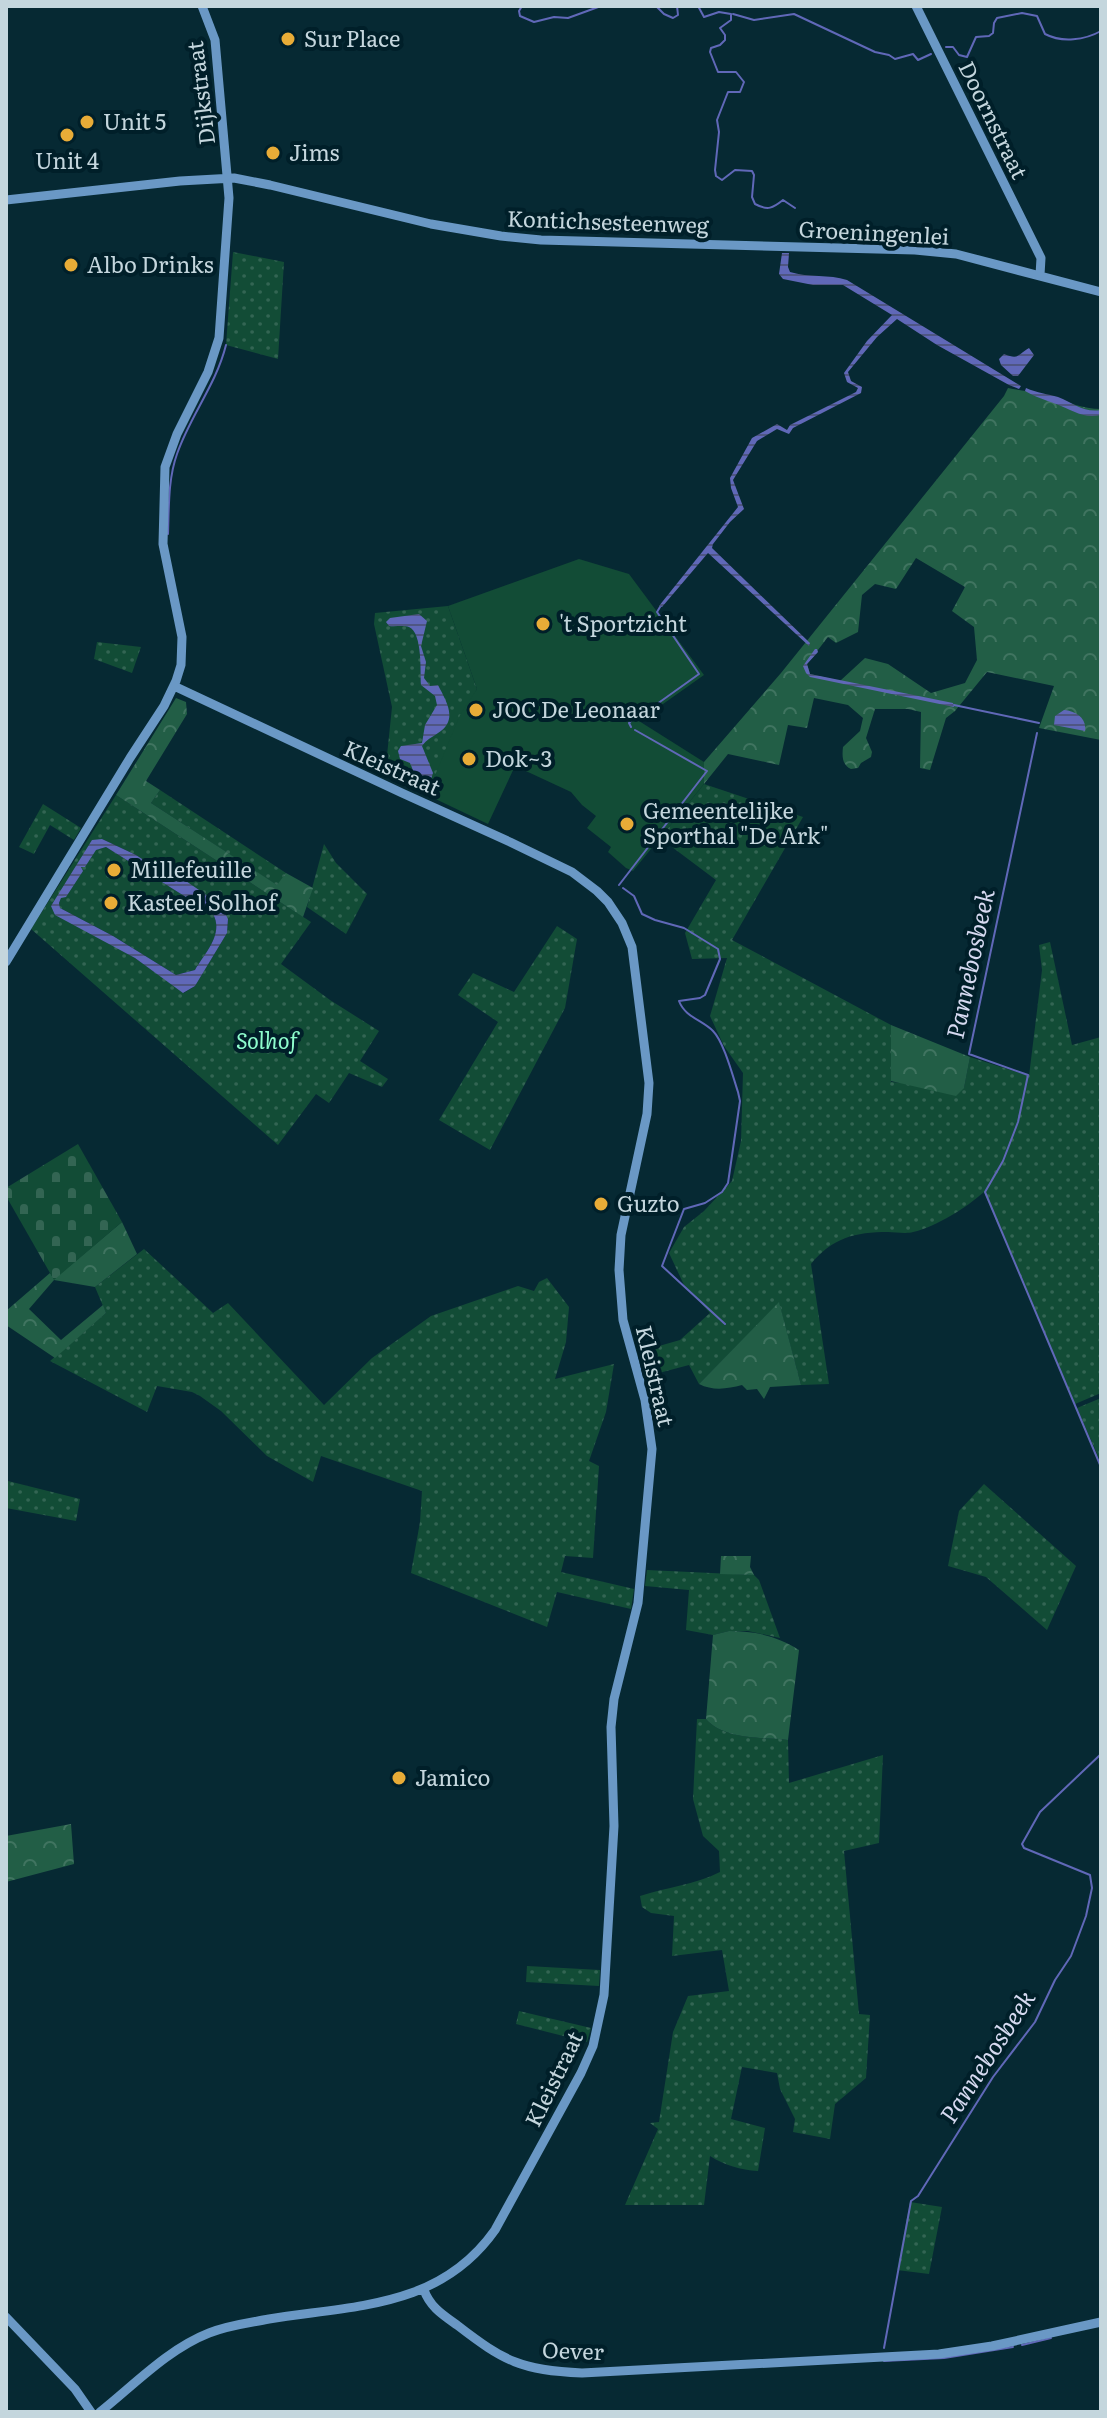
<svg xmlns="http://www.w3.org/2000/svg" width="1107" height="2418" font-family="Literata,serif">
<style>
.grass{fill:url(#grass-dots);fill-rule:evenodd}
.forest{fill:url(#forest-crowns);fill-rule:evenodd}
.cemetery{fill:url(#cemetery-stones)}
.pitch{fill:#124c36}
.water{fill:url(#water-rules);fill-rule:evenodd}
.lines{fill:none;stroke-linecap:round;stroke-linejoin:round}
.stream{stroke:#6068b8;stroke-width:2}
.secondary{stroke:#6a98c5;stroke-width:9}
.poi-dot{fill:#e8ac37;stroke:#001f29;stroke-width:3}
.labels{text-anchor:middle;stroke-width:8;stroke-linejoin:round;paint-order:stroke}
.poi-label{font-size:22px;fill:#c4d6dd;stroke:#001f29;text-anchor:start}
.street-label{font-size:22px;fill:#c4d6dd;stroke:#001f29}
.park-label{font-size:22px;font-style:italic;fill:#8efdcd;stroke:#001f29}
.water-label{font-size:24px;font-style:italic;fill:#d5d9f0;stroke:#001f29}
</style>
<defs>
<pattern id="grass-dots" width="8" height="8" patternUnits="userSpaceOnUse" patternTransform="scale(2)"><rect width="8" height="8" fill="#124c36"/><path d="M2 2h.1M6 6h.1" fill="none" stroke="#336553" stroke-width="1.8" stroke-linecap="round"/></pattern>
<pattern id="forest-crowns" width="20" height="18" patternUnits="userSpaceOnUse" patternTransform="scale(2)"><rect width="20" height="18" fill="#225e46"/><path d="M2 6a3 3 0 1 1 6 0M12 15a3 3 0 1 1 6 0" fill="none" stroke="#407460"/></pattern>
<pattern id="cemetery-stones" width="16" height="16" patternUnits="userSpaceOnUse" patternTransform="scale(2)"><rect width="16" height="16" fill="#124c36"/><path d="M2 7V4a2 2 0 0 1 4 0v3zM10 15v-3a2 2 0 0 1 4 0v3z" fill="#336553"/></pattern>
<pattern id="water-rules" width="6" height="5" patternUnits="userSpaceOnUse" patternTransform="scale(2)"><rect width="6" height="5" fill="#6068b8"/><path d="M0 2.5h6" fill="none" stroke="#4f5683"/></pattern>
</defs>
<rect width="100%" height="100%" fill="#062933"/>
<!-- grass -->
<path class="grass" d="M233,252L284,262L278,359L226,345Z
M448,606L477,689L426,795L385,775L392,707L374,624L375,613Z
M97,642L141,647L132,673L94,659Z
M704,784L803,817L732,940L891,1025V1082L964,1088L970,1057L1029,1076L1042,970L1039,945L1050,942L1072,1045L1101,1037V1393L1075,1404L984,1192C967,1207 936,1227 913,1232C906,1234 896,1232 888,1232C855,1232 832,1238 811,1264L829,1384L801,1385L779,1303L699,1384L689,1365L644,1377L638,1352L680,1340L710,1313L684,1285L669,1253L684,1227L704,1211L732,1181L741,1141L743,1073L724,1046L710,1016L727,958L692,959L685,933L716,880L660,838Z
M160,790L286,873L278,886L151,803Z
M116,795L311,922L281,964L330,1000L379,1031L360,1061L388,1079L382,1087L349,1073L329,1103L316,1094L278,1145L31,929ZM102,839L136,855L228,919L227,933L195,986L184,993L135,958L51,906Z
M43,804L81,828L74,840L50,825L34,854L19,847Z
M324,844L336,863L367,894L346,934L307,907Z
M106,847L213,914C224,934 205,953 195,970L176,975L113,936L60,908L59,903L61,898L81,867L85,866L95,850Z
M557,926L577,939L565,1008L490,1150L439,1120L498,1022L458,995L473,973L514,992Z
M144,1249L213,1313L228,1303L324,1405L372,1358L431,1316L518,1286L534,1291L539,1282L547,1278L569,1307L566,1342L555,1379L614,1364L606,1412L589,1461L599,1466L593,1558L565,1556L561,1572L634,1589L631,1609L557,1592L547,1627L411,1573L420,1522L422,1491L321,1456L313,1482L267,1456L221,1411L200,1396L192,1392L157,1386L147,1412L50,1361L106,1313L95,1287Z
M1101,1398V1463L1077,1408Z
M8,1481L80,1499L76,1521L6,1508Z
M984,1484L1076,1566L1047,1630L986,1577L948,1566L959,1511Z
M647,1570L754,1575L759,1580L780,1638L748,1631H729L713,1635L686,1630L689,1590L645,1586Z
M697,1719H706C724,1740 763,1737 788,1740L789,1783L883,1755L879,1843L844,1851L859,2014L870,2015L866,2078L835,2104L830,2139L793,2132L795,2119L780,2089L777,2073L742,2067L731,2119L765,2128L758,2171C741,2170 724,2165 710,2156L704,2205H625L658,2129L650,2123L659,2122L673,2032L688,1996L729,1991L722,1950L672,1956L674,1916L651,1913L642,1907L640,1896C667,1887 694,1885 720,1872L719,1851L703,1836L693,1799Z
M527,1966L600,1970L599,1986L526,1982Z
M519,2011L591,2028L587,2042L516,2024Z
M910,2202L942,2207L929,2274L897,2270Z"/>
<!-- forest -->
<path class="forest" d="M1008,388C1022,391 1038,392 1052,397C1069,402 1082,409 1101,409V740L1039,728L1054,686L987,672L955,711L946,718L930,770L920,768L921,712L908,709H875L866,738L872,752L871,757L861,763L858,768L851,769C842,765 842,756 843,747L860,731L863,718L848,705L814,698L807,728L788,725L779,765L728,754L704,784V762L781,673L1004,396ZM916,558L965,587L952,611L974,627L977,660L965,683L931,693L888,664L865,658L840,681L810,674L807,664L828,637L836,643L858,632L862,595L875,584L896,589Z
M176,698L186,702L187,714L146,781L160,790L151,803L277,885L286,873L313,888L303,917L116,795Z
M891,1025L970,1057L964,1088L956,1096L891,1081Z
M122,1222L137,1254L95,1287L54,1280L29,1309L61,1340L103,1305L106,1313L55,1358L6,1325V1311L50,1273L54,1279Z
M779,1302L801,1385L770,1387L764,1399L757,1389L747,1390L742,1385C727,1389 713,1391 699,1384Z
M721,1556H751L750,1567L754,1575L720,1574Z
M729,1631C755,1631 777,1636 799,1650L788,1740C763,1737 724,1740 706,1719L713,1635Z
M71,1824L74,1864L6,1882V1836Z"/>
<!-- cemetery -->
<path class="cemetery" d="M78,1144L122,1222L54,1280L6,1196V1188Z"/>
<!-- pitch -->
<path class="pitch" d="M579,559L629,574L704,675L639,721L704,762V784L633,871L626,868L608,852L611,847L587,828L596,816L582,805L571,792L515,766L488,824L427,795L460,715L477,689L448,606Z"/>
<!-- water -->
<path class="water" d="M782,253H789L788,267L790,272C809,278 829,274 847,280L1021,386L1019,389L1009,385L937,345L897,319L877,337L848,372L851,381L862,387L861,393L793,428L789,434L777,429L757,441L733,480L744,509L730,522L713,544L712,548L810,643L809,646L708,553L662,607L659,606L738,507L731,488L730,478L752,438L777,424L787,430L790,425L856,392L858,388L847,382L844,373L867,341L892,315L843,285H813L783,279L779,274Z
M1029,348L1034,355L1018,376H1013L1001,365L999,359L1004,354C1019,360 1017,355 1029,348Z
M1026,388C1037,393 1048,394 1058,397C1073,403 1084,413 1101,410V415C1082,419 1073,410 1056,404C1046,400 1035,397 1025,391Z
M419,614L427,621L421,646L426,662L424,678L430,686L438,685C446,701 459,720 438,733C431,738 427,739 422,746L433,773L429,785C414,786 415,773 410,763L400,759L398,751L401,746L422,743L425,725L437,705L435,696L421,685C420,673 423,633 409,627C404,625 395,627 389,626L386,622L390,618Z
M815,649H817L818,652L807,664L810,674L953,703L954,707L810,677L806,673L803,666Z
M1064,710C1076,711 1087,718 1085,731L1054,725L1055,716Z
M102,839L136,855L169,877H180L221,905L228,919L227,933L195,986L183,993L135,958L55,915L51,906L92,840ZM106,847L213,914C224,934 205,953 195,970L176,975L113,936L60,908L59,903L61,898L66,897L83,871L81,867H85L96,850Z"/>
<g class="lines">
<!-- stream -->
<path class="stream" d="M522,6L519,11L520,16L534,22L554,17L568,18L601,6
M656,6L664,14L673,18L678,15L677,6
M698,6L704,17L719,12L731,14V20L720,28L725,35V40L720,45L711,48L710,52L718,72H736L744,82L740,92H728L717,120L719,132L715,170L716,176L722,180L735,170L752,171L754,175L752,197L755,204C768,211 773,208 783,200L795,208
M733,14L754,20L794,14L875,52L889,55L895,59L913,54L918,60L931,54
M946,47H953L959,55L967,57L976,37L989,36L993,33L994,23L997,18L1022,13L1037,16L1045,34C1062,43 1085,40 1101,31
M168,534C169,508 168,479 177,454C190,416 216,385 226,345
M954,705L1039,723
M636,719L699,674L657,612L660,607
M631,721L629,723L631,727
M1037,733L969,1054L1028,1075L1018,1122L1003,1161L985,1192L1101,1467
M619,885L707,771L635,730
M623,888L634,896L642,914L655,920L684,928L718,949L720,959L705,995L700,998L679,1001C685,1017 702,1020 713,1031C724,1042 733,1077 738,1092L740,1101L728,1183L722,1192L705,1203L684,1209L662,1266L725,1324
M1022,2345L1051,2338
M884,2348L911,2201L918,2196L993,2077L1035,2022L1055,1980L1071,1956L1086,1916L1092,1888L1090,1875L1024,1848L1022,1844L1040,1812L1101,1754
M884,2361L944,2358L1013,2347"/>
<!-- secondary -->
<path class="secondary" d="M916,6L1041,258L1040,275
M6,200L180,181L234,178L270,185L431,224L501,236L541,240L915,250L956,254L1101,292
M6,962L130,758L164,706L176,681L181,665L182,637L163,544L165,467L177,434L208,372L219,338L229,198L215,40L202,6
M424,2290C430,2307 443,2315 457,2325C505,2362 521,2370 582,2373L939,2354L992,2346L1101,2322
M6,2317L75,2389L91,2412
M100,2412C134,2385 168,2349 209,2333C229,2325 249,2323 269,2319C356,2305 440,2308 495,2230L581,2073L593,2046L604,1995L614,1826L611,1727L614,1699L638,1603L652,1449L645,1400L623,1320L619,1270L621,1235L647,1114L649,1083L632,947L622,923L608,902L597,891L572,872L510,842L402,793L174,686"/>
</g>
<!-- markers -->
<g class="poi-dot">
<circle cx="288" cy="39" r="8"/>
<circle cx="87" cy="122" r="8"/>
<circle cx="67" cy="135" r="8"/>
<circle cx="273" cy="153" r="8"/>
<circle cx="71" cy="265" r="8"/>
<circle cx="543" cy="624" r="8"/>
<circle cx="476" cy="710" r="8"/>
<circle cx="469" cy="759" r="8"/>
<circle cx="627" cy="824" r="8"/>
<circle cx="114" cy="870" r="8"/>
<circle cx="111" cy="903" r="8"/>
<circle cx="601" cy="1204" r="8"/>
<circle cx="399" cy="1778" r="8"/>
</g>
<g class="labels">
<!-- poi labels -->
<g class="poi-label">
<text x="304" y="47">Sur Place</text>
<text x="103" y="130">Unit 5</text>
<text x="289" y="161">Jims</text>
<text x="67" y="169" text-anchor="middle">Unit 4</text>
<text x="87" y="273">Albo Drinks</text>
<text x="559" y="632">'t Sportzicht</text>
<text x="492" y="718">JOC De Leonaar</text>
<text x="485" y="767">Dok~3</text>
<text x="643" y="819">Gemeentelijke<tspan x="643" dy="25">Sporthal "De Ark"</tspan></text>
<text x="130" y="878">Millefeuille</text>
<text x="127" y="911">Kasteel Solhof</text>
<text x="617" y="1212">Guzto</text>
<text x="415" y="1786">Jamico</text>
</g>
<!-- street labels -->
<g class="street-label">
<text transform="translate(201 93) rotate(-97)" y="8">Dijkstraat</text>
<text transform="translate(993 120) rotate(64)" y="8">Doornstraat</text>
<text transform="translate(608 222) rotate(2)" y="8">Kontichsesteenweg</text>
<text transform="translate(874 233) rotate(3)" y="8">Groeningenlei</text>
<text transform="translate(392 768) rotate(24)" y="8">Kleistraat</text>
<text transform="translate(655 1376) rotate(77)" y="8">Kleistraat</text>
<text transform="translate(554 2079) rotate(-64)" y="8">Kleistraat</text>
<text transform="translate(573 2351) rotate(2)" y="8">Oever</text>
</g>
<!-- park labels -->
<g class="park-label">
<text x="267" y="1049">Solhof</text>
</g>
<!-- water labels -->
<g class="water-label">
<text transform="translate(971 964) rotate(-78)" y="8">Pannebosbeek</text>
<text transform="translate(988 2057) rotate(-57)" y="8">Pannebosbeek</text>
</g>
</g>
<!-- border -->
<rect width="1107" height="2418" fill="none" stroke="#c4d6dd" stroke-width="16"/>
</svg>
